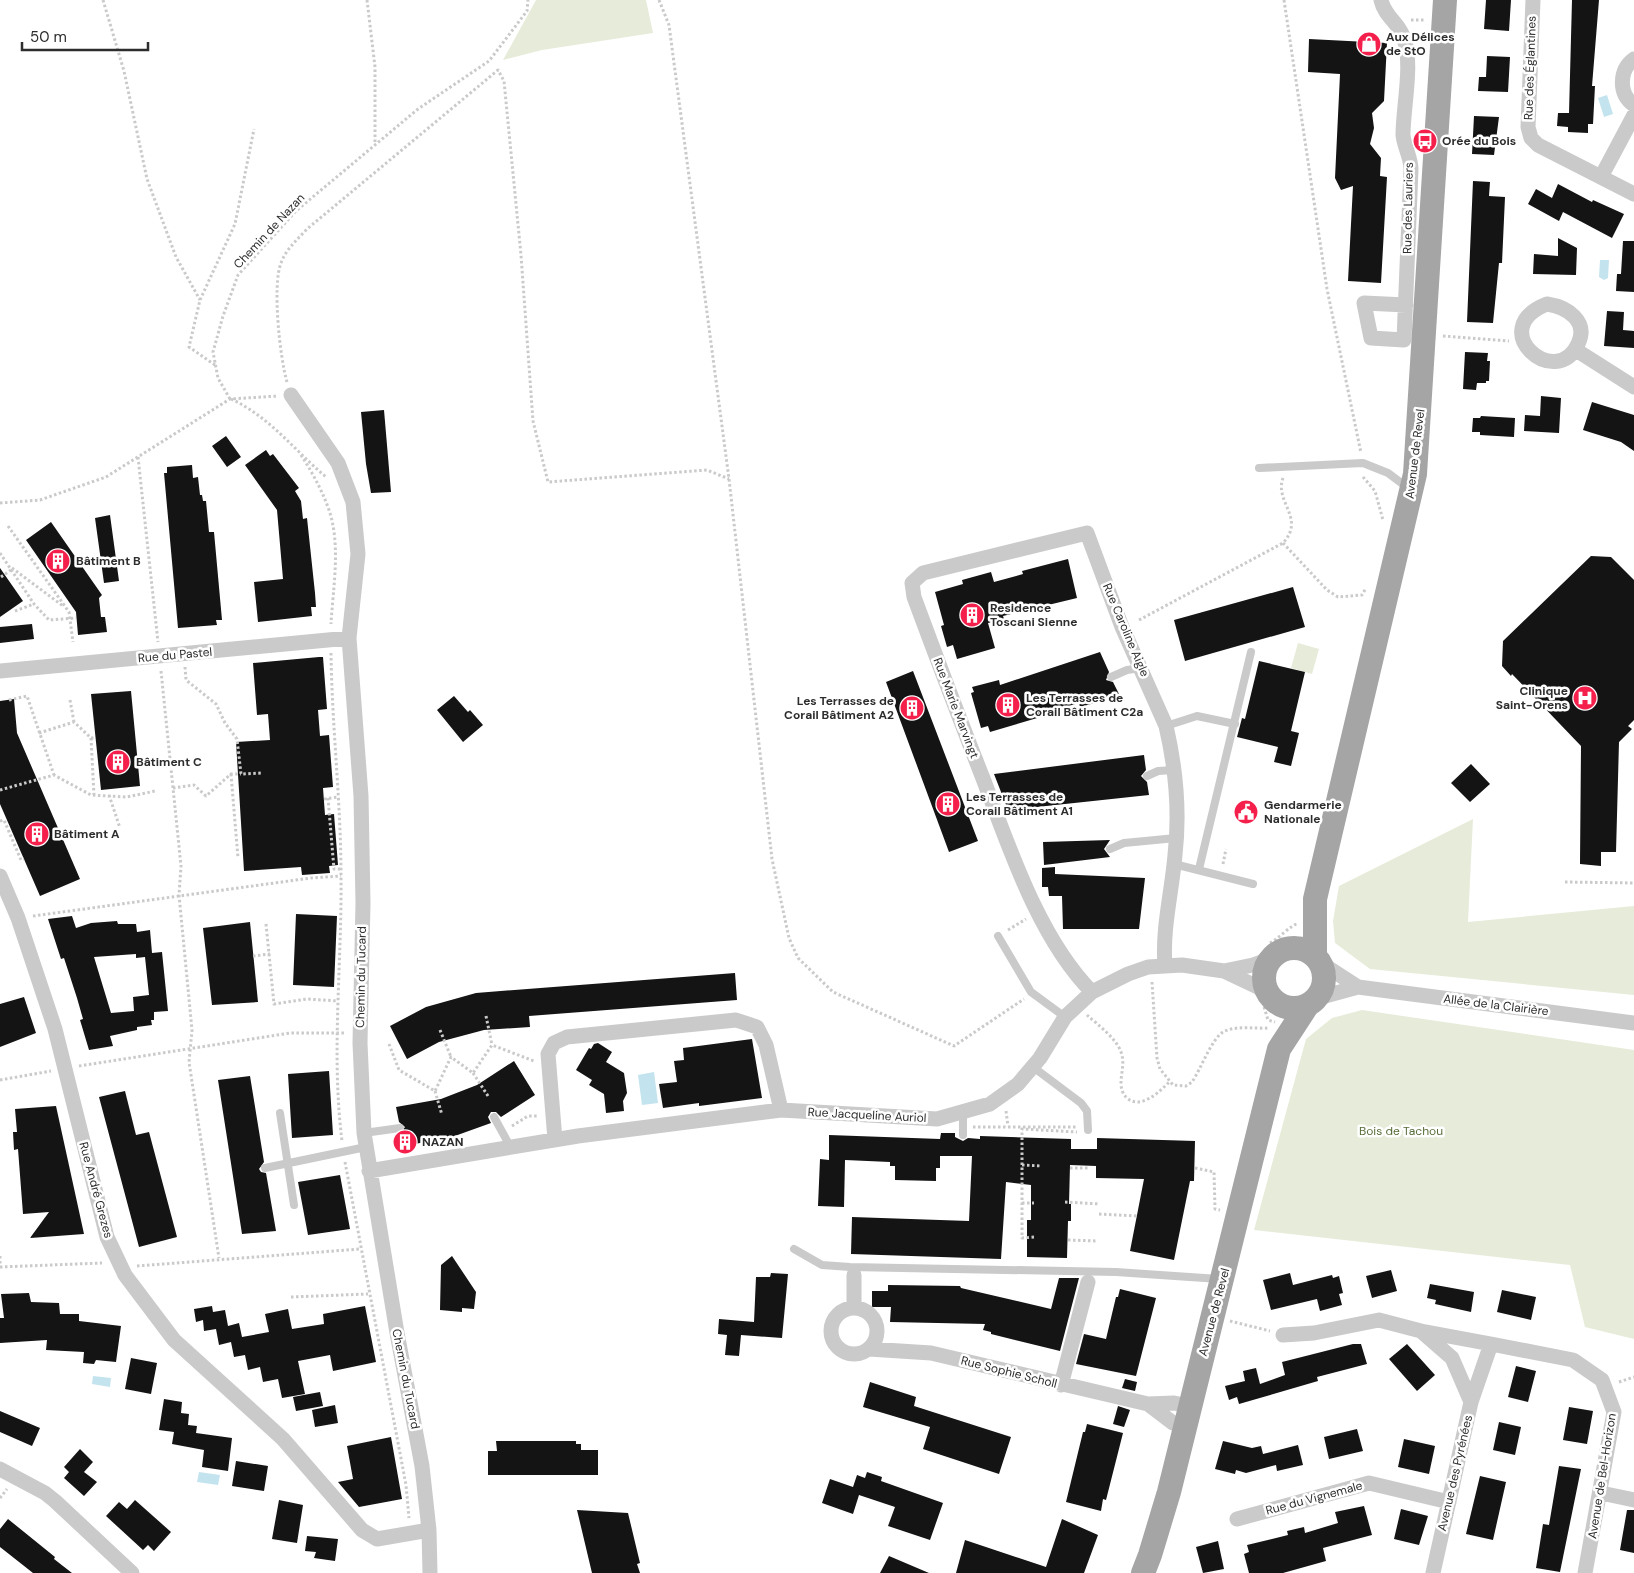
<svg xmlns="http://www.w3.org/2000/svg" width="1634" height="1573" font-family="'DM Sans',sans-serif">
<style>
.green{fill:#e6ecd9}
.water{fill:#c3e3ee}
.building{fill:#141414;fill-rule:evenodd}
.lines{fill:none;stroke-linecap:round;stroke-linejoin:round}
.path{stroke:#cacaca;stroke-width:3;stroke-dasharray:2.5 2.5;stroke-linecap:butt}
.lane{stroke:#cacaca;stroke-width:8}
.street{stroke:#cacaca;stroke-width:15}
.primary{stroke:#a5a5a5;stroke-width:24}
.labels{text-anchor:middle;stroke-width:5;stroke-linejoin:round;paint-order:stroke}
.poi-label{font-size:12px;font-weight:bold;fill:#2d2d2d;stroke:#fff;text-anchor:start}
.street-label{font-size:12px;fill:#2d2d2d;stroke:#fff}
.park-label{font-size:12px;fill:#576c37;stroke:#fff}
</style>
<rect width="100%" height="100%" fill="#fff"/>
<!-- green -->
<path class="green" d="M536,0H646L653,33L542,50L503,60Z
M1298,643L1319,649L1312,674L1291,668Z
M1473,819L1468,922L1634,906V995L1370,969L1335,943L1333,921L1339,886Z
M1362,1010L1634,1050V1339L1585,1327L1570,1265L1254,1230L1306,1039L1332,1018Z"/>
<!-- water -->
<path class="water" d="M1607,95L1613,114L1604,117L1598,98Z
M1600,260H1609L1608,278L1604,280L1599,277Z
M654,1072L658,1103L642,1105L638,1075Z
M93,1376L111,1378L110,1387L92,1384Z
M199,1472L220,1475L218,1485L197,1482Z"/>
<!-- building -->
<path class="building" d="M1486,0H1511L1509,31L1484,29Z
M1572,0H1599L1592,86H1595L1593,124H1588V133L1568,132V127L1557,126L1558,113H1569Z
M1309,39L1387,43L1384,101L1372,113L1374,128L1370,144L1381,158L1380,176L1387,177L1381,283L1348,281L1353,186L1341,190L1335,178L1340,74L1308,72Z
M1487,56L1510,57L1508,92L1478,91L1479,77H1486Z
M1474,116L1499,117L1494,155L1472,154Z
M1473,181L1490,182L1489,196L1505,197L1502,263H1499L1493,323L1467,322Z
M1558,184L1592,202L1593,200L1624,214L1612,238L1563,212L1559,221L1528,204L1536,189L1552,198Z
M1558,238L1577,248L1576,275L1533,274L1534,254L1558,256Z
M1623,241H1634V292L1616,291L1617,274H1621Z
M1607,311L1624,312L1623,330L1634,331V348L1604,346Z
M1465,352L1488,353L1487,361H1490L1489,381H1486V383H1477L1476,390L1463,389Z
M1541,396L1561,398L1559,433L1524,431L1525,415L1540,416Z
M1592,402L1634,415V451L1621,442L1583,430Z
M384,410L391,492L371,493L366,464L361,412Z
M1481,416L1515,418L1514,437L1480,435V432H1472L1473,418H1480Z
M226,436L241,457L227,467L212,446Z
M266,450L270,456L273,454L299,488L295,491L301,501L303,519L307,518L315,593L316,607H311L312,616L258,622L254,582L283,579L277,510L245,465Z
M192,465L193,478L198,477L200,495H202L203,501H206L209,532H214L222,620H216L217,625L178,628L164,473H167V467Z
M110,515L119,581L104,583L95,518Z
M51,522L102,595L99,598L101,617H105L107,632L78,635L76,612L26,540Z
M1591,556L1611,557L1634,580V720L1628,726L1632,729L1619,742L1616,852H1601V866L1580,864L1581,746L1512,674L1511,676L1502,666L1503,641Z
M1068,559L1077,598L1003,616L1004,619L988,623L995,648L957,659L953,645L947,647L941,626L944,625L935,592L963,584L962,580L991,572L994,582L1023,574L1022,571Z
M0,568L23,601L0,617Z
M1293,587L1305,627L1185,661L1174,620Z
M32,624L34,639L0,643V627Z
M1100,652L1109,672L1106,680L1113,682L1120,696L1080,707L1079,703L1043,713L1044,716L990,732L988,726L981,728L971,693L974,692L972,687L999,680L1000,685Z
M319,657H323L327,709L318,710L320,736L329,735L333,787L323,788L325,815L334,814L338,865L329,866L330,873L302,875L301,867L244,871L236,742L270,740L268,714L257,715L253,663Z
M1259,661L1305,672L1291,731L1299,733L1291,766L1274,762L1278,747L1237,737L1242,718L1245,719Z
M913,671L978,841L949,852L886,682Z
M131,691L140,786L101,790L91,694Z
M454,696L468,712L470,710L483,725L463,742L437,710Z
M14,699L17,733L80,879L40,896L0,804V701Z
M1144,755L1146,770L1141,776L1147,782L1149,795L1008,810L994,774Z
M1471,764L1490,784L1470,802L1451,783Z
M1110,840L1104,849L1110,857L1044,865L1043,842Z
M1055,867V874L1145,878L1139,929H1063L1062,896H1049L1048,887H1042V868Z
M296,914L337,916L334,987L293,985Z
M72,916L76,928L91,923L117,921L118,924H136L137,932L150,930L152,953L162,952L168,1011L154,1012V1020H151L152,1025L137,1027V1030L110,1036L113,1046L89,1050L80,1020L83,1019L77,998L64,958L61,959L48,919ZM136,954V958L145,957L149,995L133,997L134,1011L111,1013L94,957Z
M250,922L258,1002L212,1005L203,928Z
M735,973L737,1000L529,1016L530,1027L484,1030L439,1042L407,1059L390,1026L426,1007L476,993Z
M24,997L36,1033L0,1047V1004Z
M752,1039L762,1098L699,1106V1103L663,1108L659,1084L677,1082L674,1061L684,1060L683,1048Z
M598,1043L612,1052L606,1062L624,1073L627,1093L623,1101L624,1111L606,1113L604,1094L589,1085L592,1080L576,1070L589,1048L591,1049L594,1044Z
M514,1061L535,1095L501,1117L496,1112H491L488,1117L491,1123L452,1137L404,1146L401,1133L405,1127L399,1122L396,1107L441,1099L477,1085Z
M329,1071L333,1135L292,1138L288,1074Z
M250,1076L264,1162L259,1169L261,1172L266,1173L276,1231L242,1234L218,1080Z
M125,1091L136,1135L149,1132L177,1237L139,1247L99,1097Z
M56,1106L84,1234L30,1238L49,1212L23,1214L18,1149L14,1150L13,1132H17L15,1109Z
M941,1133H955V1137L963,1141L968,1138L980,1139V1136L1071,1139V1149H1097V1138L1195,1141L1194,1181H1190L1174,1260L1130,1251L1144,1179L1096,1178V1166L1070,1165L1069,1204H1071V1221H1068L1067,1258L1027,1257V1220H1031V1185L1006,1182L1001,1259L851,1254L852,1217L969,1221L972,1156H940V1168H936V1181L895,1180V1166H890V1162L845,1160L844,1207L818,1206L820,1159L829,1160V1135L940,1139Z
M340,1175L350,1229L308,1235L298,1182Z
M452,1256L476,1292L474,1309L462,1308V1312L440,1310L441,1265Z
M1391,1270L1397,1291L1372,1298L1366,1276Z
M771,1273L788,1274L782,1338L741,1335L739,1356L725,1355L727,1335L718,1334L719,1319L754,1322L756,1277H770Z
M1290,1273L1293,1285L1332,1275L1333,1278L1339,1276L1343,1293L1339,1294L1342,1305L1320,1311L1317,1299L1271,1310L1263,1280Z
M1059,1278H1079L1060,1351L991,1334V1332L983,1330L985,1324L890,1322L891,1307H872V1291H888V1285L960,1286L961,1288L1051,1309Z
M1430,1284L1474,1292L1471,1312L1435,1304L1436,1300L1427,1298Z
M1120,1289L1156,1298L1136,1376L1076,1364L1084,1334L1106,1339L1116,1297H1118Z
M1502,1290L1536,1297L1531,1320L1497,1312Z
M29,1293L31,1302L59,1303L60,1314H79V1321L121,1326L116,1362L96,1360L94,1364L83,1363L84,1352L46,1350L47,1340L0,1343V1318H4L1,1294Z
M212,1306L213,1312L225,1310L228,1326L239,1323L242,1337L269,1332L265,1314L288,1309L292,1329L324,1324L323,1314L365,1306L376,1362L333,1371L330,1355L298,1361L305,1394L282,1398L278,1379L263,1382L260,1367L248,1370L245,1355L234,1357L231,1342L219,1345L216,1329L204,1331L203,1320L196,1322L194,1309Z
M1353,1344H1361L1367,1364L1317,1377L1318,1381L1239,1404L1237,1397L1229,1400L1225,1386L1245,1381L1243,1371L1256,1368L1260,1384L1285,1375L1282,1362Z
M1407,1344L1435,1375L1417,1391L1389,1359Z
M131,1358L157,1363L151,1394L125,1389Z
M1516,1366L1536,1371L1528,1402L1508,1397Z
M1125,1379L1137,1382L1135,1391L1122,1388Z
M870,1382L916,1397L914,1406L1011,1437L999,1474L923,1449L930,1427L863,1407Z
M320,1392L323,1406L296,1411L293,1397Z
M164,1399L182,1402L181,1413L189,1414L188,1425L197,1426L196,1433L232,1438L228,1471L202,1467L204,1450L172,1444L174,1432L159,1430Z
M335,1405L338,1423L315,1427L312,1410Z
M1118,1406L1130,1410L1124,1427L1113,1424Z
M1569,1407L1593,1411L1587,1444L1563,1440Z
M0,1411L40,1428L32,1446L0,1432Z
M1499,1422L1521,1427L1515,1455L1493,1450Z
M1087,1424L1123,1433L1106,1500L1103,1499L1101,1511L1066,1502L1083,1432H1085Z
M1357,1429L1363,1451L1329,1459L1324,1437Z
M391,1437L402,1499L359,1507L338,1482L353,1479L347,1446Z
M1404,1439L1435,1446L1429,1474L1398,1467Z
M496,1441H576V1444H581V1450H598V1475H488V1451H497Z
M1223,1441L1252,1448L1261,1446L1263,1454L1298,1445L1303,1465L1277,1471L1276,1465L1246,1473L1236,1470L1235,1474L1215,1469Z
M80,1449L93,1462L84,1472L97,1482L84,1496L64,1478L69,1472L64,1467Z
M236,1461L268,1466L264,1491L232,1486Z
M1559,1466L1581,1469L1560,1572L1536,1568L1543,1524L1549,1525Z
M867,1472L882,1477L881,1481L943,1503L930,1540L888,1526L895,1507L859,1495L853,1514L822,1503L830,1479L853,1487L857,1475L865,1478Z
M1480,1476L1506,1482L1493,1540L1466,1534Z
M135,1500L171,1532L154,1551L148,1545L143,1550L106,1516L119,1502L127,1509Z
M279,1500L303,1505L297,1543L272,1539Z
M1364,1506L1372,1535L1323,1548L1326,1561L1283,1573H1249L1244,1554L1249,1552L1247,1545L1288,1535L1287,1531L1304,1527L1305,1533L1338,1523L1335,1512Z
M1401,1509L1428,1516L1419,1545L1394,1539Z
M577,1510L628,1513L640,1563L637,1564L640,1573H592Z
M1627,1510H1634V1553L1620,1550Z
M8,1519L55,1557L54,1559L72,1573H33L0,1547V1529Z
M1062,1519L1098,1535L1084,1573H956L965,1540L1046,1567Z
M307,1536L338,1539L335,1561L314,1558L316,1552L305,1551Z
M1218,1541L1224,1569L1203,1573L1196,1547Z
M889,1556L929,1573H880Z"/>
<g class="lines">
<!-- path -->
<path class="path" d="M103,0L124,71L147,179L176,257L200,300
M367,0L375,67V144
M659,0L669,25L729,479L772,859L789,938L798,958L833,992L954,1046L1024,999
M1284,0L1327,289L1361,453
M1411,20H1425
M1443,336L1509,341
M215,365L189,347L200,300L235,224L254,129
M287,382C280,358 272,286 281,263C286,249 297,240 307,229L498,70L504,81L521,255L533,421L548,482L707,470L729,479
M230,399L218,378L213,352L223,316L238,275L296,211L418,109L489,61L527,11L528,0
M231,399C270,417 294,450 326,477
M301,455C312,472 322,490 329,510C341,545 333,588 331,624
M138,457L158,642
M1363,477L1375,491L1383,520
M0,503L40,500L106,477L230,399L278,396
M8,526L69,612L73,642
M1283,543L1327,590L1338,597L1362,595L1366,588
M0,553L34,604L49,620L76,618
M12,568L63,606
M1,577L11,570
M15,611L34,604
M1139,620L1283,543C1306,518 1274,502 1283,478
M331,653C332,728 341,802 341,876C342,965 331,1053 342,1141
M185,667L186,680L216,704L225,723L237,739L241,774L262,773
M161,671L181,866L179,895L192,1030L189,1062L219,1258
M9,700L27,696L54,775
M70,700L74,722
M39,733L74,722L91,738H96
M91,738L94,795
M231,774L238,858
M173,788L194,785L206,796L231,774H241
M0,790L54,775L91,795L127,797L155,791
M109,795L120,828
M328,798L334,869H341
M324,799L338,797
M0,821L4,820L21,860L24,859
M1223,864L1226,849
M1565,882L1634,883
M33,916L311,878L341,876
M266,924L274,1004L307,999L338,1001
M1008,930L1026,919
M1270,943C1278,939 1291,925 1297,924
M253,956L270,954
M1152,982L1157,1058L1160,1069L1173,1085L1186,1086L1192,1082C1201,1069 1211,1040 1223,1032C1236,1025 1255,1029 1269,1028
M1264,1007L1268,1020L1275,1022
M1087,1015C1098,1025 1116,1038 1121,1052C1125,1063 1121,1073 1121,1083C1121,1089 1123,1094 1126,1097C1139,1111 1160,1092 1169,1082
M486,1016L492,1045
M440,1030L451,1057
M389,1044L399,1070L435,1091L451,1057L473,1073L492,1045L534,1061
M79,1066L290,1033H345
M473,1073L488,1096
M0,1080L51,1071
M435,1091L442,1115
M1006,1111L1008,1126
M512,1126L528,1116H538
M973,1127H1077
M345,1162L406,1485L409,1518
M1022,1165L1042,1166
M1070,1168H1089
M1195,1168L1214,1172L1215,1209L1220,1210
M1065,1202L1100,1204
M1022,1203H1034
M1099,1214L1137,1216
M1034,1237L1022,1238V1129L1077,1132
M1068,1240L1098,1241
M0,1256V1267
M137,1266L360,1249
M0,1267L102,1263
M291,1297L368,1294
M1230,1321L1270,1331
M1619,1382L1634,1377
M0,1498L7,1489"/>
<!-- lane -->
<path class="lane" d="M1259,468L1363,463L1388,473L1408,488
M1111,677L1127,670L1141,668
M1166,726L1197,716L1235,724
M1147,776L1158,771L1174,770
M1110,849L1124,843L1176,838
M1174,864L1253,884
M1199,869L1251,652
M998,936L1031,992L1065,1017
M1033,1067L1081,1103L1087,1111L1088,1130
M280,1113L294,1205
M494,1117L511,1148
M364,1133L400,1128
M963,1135V1112
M265,1168L366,1147
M794,1249L822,1265L850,1267L1116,1272L1219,1279"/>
<!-- street -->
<path class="street" d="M1381,0C1385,18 1400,23 1404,39C1413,65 1403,107 1403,135C1404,147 1411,157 1411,169L1404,340L1371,338L1364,303L1406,305
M1533,0L1528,127L1531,138L1538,145L1634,194
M1634,59C1619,70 1618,94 1634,105
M1601,177L1634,115
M1547,304C1567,307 1589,321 1578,344C1556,392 1484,329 1547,304Z
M1576,350L1634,387
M291,395L338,463L353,502L358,554L349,638L361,796L363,903L360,1043L364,1133L397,1333L422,1466L429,1530L430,1573
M0,671L349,638
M0,876L18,918L55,1029L107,1237L125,1275L174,1340L283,1439L362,1530L377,1539L429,1530
M1321,963L1358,987
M1224,971L1253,965L1270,959
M1092,992C1040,940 1010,850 984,781C960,720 937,659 914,597L912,583L923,573L1087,533L1122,627L1166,726C1176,769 1180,811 1175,855C1172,891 1162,929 1165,965
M1318,998L1358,987L1634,1023
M555,1140L548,1054L554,1043L567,1037L736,1020L757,1027L766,1045L781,1110
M369,1171L578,1136L781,1110L937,1119L990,1104L1018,1084L1040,1058L1065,1017L1092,992L1128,974L1148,967L1182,965L1224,971L1266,991
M831 1331a23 23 0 1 1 46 0a23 23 0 1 1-46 0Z
M854,1308V1275
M1421,1331L1491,1344
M1283,1335L1314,1333L1379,1320L1421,1331L1452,1358L1471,1402L1433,1573
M869,1349L931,1353L1148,1404L1174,1403L1189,1406
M1061,1385L1088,1282
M1471,1402L1491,1344L1573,1360L1602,1380L1614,1412L1585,1573
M1148,1404L1173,1423L1184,1426
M0,1469L45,1493L55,1501L132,1573
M1601,1493L1634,1500
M1237,1519L1369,1483L1449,1502"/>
<!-- primary -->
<path class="primary" d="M1264 978a30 30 0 1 1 60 0a30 30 0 1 1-60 0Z
M1315,956V899L1415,474L1445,0
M1143,1573L1150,1555L1169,1492L1279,1049L1307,1006"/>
</g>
<!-- icons -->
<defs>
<symbol id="shop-disc" viewBox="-11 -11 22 22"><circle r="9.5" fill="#f41f4b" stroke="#fff"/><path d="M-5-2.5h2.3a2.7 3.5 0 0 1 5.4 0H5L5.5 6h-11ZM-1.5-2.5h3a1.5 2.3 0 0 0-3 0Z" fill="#fff"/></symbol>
<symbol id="bus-disc" viewBox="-11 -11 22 22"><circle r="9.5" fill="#f41f4b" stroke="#fff"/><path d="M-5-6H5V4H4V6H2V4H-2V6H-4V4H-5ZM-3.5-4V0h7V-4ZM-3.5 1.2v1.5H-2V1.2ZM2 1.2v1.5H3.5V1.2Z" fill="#fff"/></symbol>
<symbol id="building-disc" viewBox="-11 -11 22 22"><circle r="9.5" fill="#f41f4b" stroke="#fff"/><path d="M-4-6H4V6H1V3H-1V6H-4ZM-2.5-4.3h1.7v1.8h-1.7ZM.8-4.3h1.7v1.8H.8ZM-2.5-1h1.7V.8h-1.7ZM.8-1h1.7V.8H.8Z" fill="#fff"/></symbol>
<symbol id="hospital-disc" viewBox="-11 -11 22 22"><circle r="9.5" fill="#f41f4b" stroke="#fff"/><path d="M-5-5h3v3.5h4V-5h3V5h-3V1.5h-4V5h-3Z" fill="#fff"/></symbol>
<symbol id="civic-disc" viewBox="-11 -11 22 22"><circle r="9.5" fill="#f41f4b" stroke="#fff"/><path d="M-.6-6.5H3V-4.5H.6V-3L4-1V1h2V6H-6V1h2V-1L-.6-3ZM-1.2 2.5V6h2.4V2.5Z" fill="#fff"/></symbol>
</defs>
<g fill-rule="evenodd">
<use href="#shop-disc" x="1355" y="30" width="28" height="28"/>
<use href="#bus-disc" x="1411" y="127" width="28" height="28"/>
<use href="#building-disc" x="44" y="547" width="28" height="28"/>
<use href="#building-disc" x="958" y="601" width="28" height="28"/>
<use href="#hospital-disc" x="1571" y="684" width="28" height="28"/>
<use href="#building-disc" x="994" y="691" width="28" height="28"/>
<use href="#building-disc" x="898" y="694" width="28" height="28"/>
<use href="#building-disc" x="104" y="748" width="28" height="28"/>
<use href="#building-disc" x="934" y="790" width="28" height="28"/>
<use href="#civic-disc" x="1232" y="798" width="28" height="28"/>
<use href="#building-disc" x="23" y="820" width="28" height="28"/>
<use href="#building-disc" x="391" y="1128" width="28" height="28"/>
</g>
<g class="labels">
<!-- poi labels -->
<g class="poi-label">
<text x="1386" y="41">Aux Délices<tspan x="1386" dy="14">de StO</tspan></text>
<text x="1442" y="145">Orée du Bois</text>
<text x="76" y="565">Bâtiment B</text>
<text x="990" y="612">Residence<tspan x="990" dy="14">Toscani Sienne</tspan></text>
<text x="1568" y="695" text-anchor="end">Clinique<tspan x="1568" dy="14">Saint-Orens</tspan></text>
<text x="1026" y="702">Les Terrasses de<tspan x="1026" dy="14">Corail Bâtiment C2a</tspan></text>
<text x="894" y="705" text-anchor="end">Les Terrasses de<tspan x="894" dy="14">Corail Bâtiment A2</tspan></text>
<text x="136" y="766">Bâtiment C</text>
<text x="966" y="801">Les Terrasses de<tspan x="966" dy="14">Corail Bâtiment A1</tspan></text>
<text x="1264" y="809">Gendarmerie<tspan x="1264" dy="14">Nationale</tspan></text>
<text x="54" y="838">Bâtiment A</text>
<text x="422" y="1146">NAZAN</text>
</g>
<!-- street labels -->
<g class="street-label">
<text transform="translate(1530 68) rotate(-88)" y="4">Rue des Églantines</text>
<text transform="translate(1408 208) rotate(-89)" y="4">Rue des Lauriers</text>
<text transform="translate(269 231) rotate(-47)" y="4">Chemin de Nazan</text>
<text transform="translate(1415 454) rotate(-83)" y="4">Avenue de Revel</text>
<text transform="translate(1126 630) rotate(67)" y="4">Rue Caroline Aigle</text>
<text transform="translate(175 655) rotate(-5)" y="4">Rue du Pastel</text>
<text transform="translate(956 708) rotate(69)" y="4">Rue Marie Marvingt</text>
<text transform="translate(361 977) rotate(-89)" y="4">Chemin du Tucard</text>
<text transform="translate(1496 1005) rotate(7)" y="4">Allée de la Clairière</text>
<text transform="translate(867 1115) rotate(3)" y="4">Rue Jacqueline Auriol</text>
<text transform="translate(96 1190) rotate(75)" y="4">Rue André Grezes</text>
<text transform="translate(1214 1312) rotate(-75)" y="4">Avenue de Revel</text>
<text transform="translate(1009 1372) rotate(14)" y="4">Rue Sophie Scholl</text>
<text transform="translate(406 1379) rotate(79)" y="4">Chemin du Tucard</text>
<text transform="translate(1455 1473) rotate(-77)" y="4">Avenue des Pyrénées</text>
<text transform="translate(1602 1476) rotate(-81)" y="4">Avenue de Bel-Horizon</text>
<text transform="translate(1314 1498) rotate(-15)" y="4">Rue du Vignemale</text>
</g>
<!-- park labels -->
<g class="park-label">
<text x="1401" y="1135">Bois de Tachou</text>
</g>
</g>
<!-- scale -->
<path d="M22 42v8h126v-8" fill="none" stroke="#2d2d2d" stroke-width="2.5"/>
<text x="30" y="42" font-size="15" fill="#2d2d2d" stroke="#ffffff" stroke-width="4" paint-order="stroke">50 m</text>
</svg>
